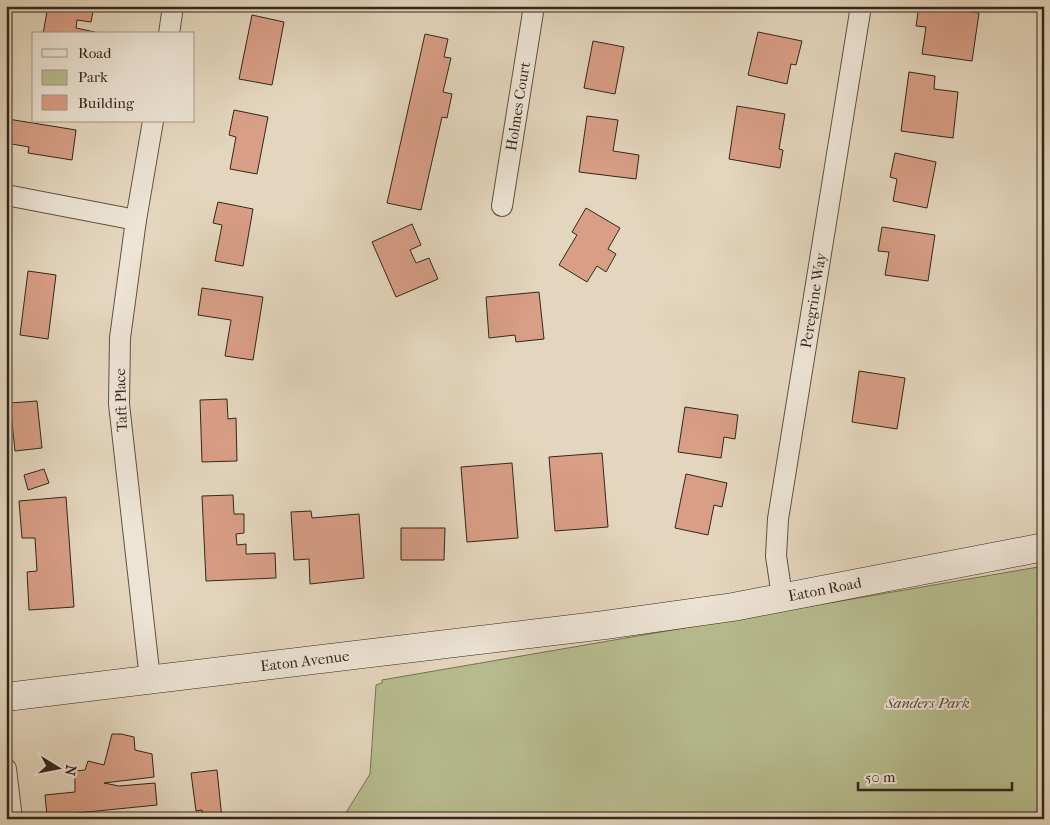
<svg xmlns="http://www.w3.org/2000/svg" width="1050" height="825" font-family="'IM FELL French Canon',serif">
<style>
.green{fill:#b7bd8f;stroke:#757254}
.building{fill:#d89e86;stroke:#33271a}
.lines{fill:none;stroke-linecap:round;stroke-linejoin:round}
.street-casing{stroke:#5f5343;stroke-width:22}
.secondary-casing{stroke:#33271a;stroke-width:29}
.street{stroke:#ede4d5;stroke-width:20}
.secondary{stroke:#ede4d5;stroke-width:28}
.labels{text-anchor:middle;stroke-width:4;stroke-linejoin:round;paint-order:stroke}
.street-label{font-size:15px;fill:#33271a;stroke:#ede4d5}
.park-label{font-size:15px;font-style:italic;fill:#544c37;stroke:#ede4d5}
</style>
<rect width="100%" height="100%" fill="#e4d6be"/>
<filter id="stains"><feTurbulence type="fractalNoise" baseFrequency=".004" numOctaves="4"/><feColorMatrix values="0 0 0 0 .2 0 0 0 0 .09 0 0 0 0 .02 0 0 0 .5 -.17"/></filter>
<radialGradient id="worn" r=".72"><stop offset=".6" stop-color="#630" stop-opacity="0"/><stop offset="1" stop-color="#630" stop-opacity=".3"/></radialGradient>
<!-- green -->
<path class="green" d="M1044,566V819H342L370,774L376,685L382,683V680Z"/>
<!-- building -->
<path class="building" d="M48,6H94L91,22L77,20L76,28L95,32L94,34H43Z
M919,6H934L979,13L972,61L922,54L926,27L916,26Z
M252,15L284,22L272,85L239,79Z
M758,32L802,41L796,65L791,64L787,84L748,75Z
M425,34L448,39L444,57L451,58L443,92L452,94L447,118L442,117L421,210L387,203Z
M593,41L624,47L615,94L584,88Z
M909,72L935,76L934,89L958,92L953,138L901,131Z
M737,106L785,114L779,149L783,150L780,168L729,159Z
M234,110L268,117L257,174L230,169L236,137L229,135Z
M587,116L618,120L613,151L639,155L636,179L579,172Z
M8,119L76,130L72,160L28,153L29,147L6,143Z
M895,153L936,162L927,208L893,201L897,179L890,177Z
M218,202L253,209L243,266L215,261L222,225L213,223Z
M586,208L620,228L608,249L616,254L606,272L597,266L587,282L559,265L577,235L572,232Z
M412,224L421,245L410,250L416,263L429,258L438,279L396,297L372,242Z
M882,227L935,235L928,281L885,275L889,252L878,251Z
M28,271L56,275L48,339L20,335Z
M202,288L263,297L253,360L225,356L231,320L198,315Z
M539,292L544,339L516,342L515,335L489,338L486,297Z
M859,371L905,378L897,429L852,422Z
M227,399L228,419L236,418L237,461L202,462L200,400Z
M37,401L42,448L15,451L10,403Z
M685,407L738,415L735,439L724,437L721,458L678,452Z
M602,453L608,527L555,531L549,457Z
M512,463L518,538L467,542L461,467Z
M44,469L49,483L28,490L24,475Z
M686,474L727,483L722,507L714,505L708,535L675,528Z
M233,495L234,514H244V533L236,534L237,545L246,544V554L275,553L276,578L206,581L202,496Z
M66,497L74,607L29,610L27,572L37,571L35,538H22L19,501Z
M311,511L312,518L359,514L364,578L310,584L309,559L294,560L291,512Z
M401,528H445L444,560H401Z
M112,734H121L134,737L135,750L152,754L154,777L104,783L119,786L155,783L157,805L47,816L45,795L75,792V771L85,770L88,761L104,765Z
M217,770L222,819H203L202,810L196,811L191,773Z"/>
<g class="lines">
<defs>
<g id="street">
<path d="M169,34L173,6"/>
<path d="M6,195L136,220"/>
<path id="s1" d="M502,206L534,6"/>
<path id="s2" d="M782,596L776,556L778,519L861,6"/>
<path d="M150,679L119,404L120,338L136,220L153,121"/>
<path d="M6,769L12,819"/>
</g>
<g id="secondary">
<path id="s3" d="M6,697L605,625L733,607L1044,547"/>
</g>
</defs>
<!-- street casing -->
<use href="#street" class="street-casing"/>
<!-- secondary casing -->
<use href="#secondary" class="secondary-casing"/>
<!-- street -->
<use href="#street" class="street"/>
<!-- secondary -->
<use href="#secondary" class="secondary"/>
</g>
<g class="labels">
<!-- street labels -->
<g class="street-label">
<text dy="5" stroke="none"><textPath href="#s1" startOffset="101">Holmes Court</textPath></text>
<text dy="5" stroke="none"><textPath href="#s2" startOffset="299">Peregrine Way</textPath></text>
<text transform="translate(121 400) rotate(-92)" y="5">Taft Place</text>
<text dy="5" stroke="none"><textPath href="#s3" startOffset="826">Eaton Road</textPath></text>
<text dy="5" stroke="none"><textPath href="#s3" startOffset="301">Eaton Avenue</textPath></text>
</g>
<!-- park labels -->
<g class="park-label">
<text x="928" y="708">Sanders Park</text>
</g>
</g>
<!-- margin -->
<rect width="1050" height="825" fill="none" stroke="#e4d6be" stroke-width="25"/>
<rect x="8" y="8" width="1035" height="810" fill="none" stroke="#33271a" stroke-width="2.5"/>
<rect x="12" y="12" width="1025" height="800" fill="none" stroke="#33271a"/>
<!-- legend -->
<rect x="32" y="32" width="162" height="90" fill="#ede4d5" stroke="#a3988a"/>
<rect x="42" y="49" width="25" height="8" fill="#ede4d5" stroke="#a3988a"/>
<text x="78" y="58" font-size="15" fill="#33271a">Road</text>
<rect x="42" y="70" width="25" height="15" fill="#b7bd8f" stroke="#a3988a"/>
<text x="78" y="82" font-size="15" fill="#33271a">Park</text>
<rect x="42" y="95" width="25" height="15" fill="#d89e86" stroke="#a3988a"/>
<text x="78" y="108" font-size="15" fill="#33271a">Building</text>
<!-- north arrow -->
<g transform="translate(58 768) rotate(100)" stroke="#ede4d5" stroke-width="4" paint-order="stroke">
<path d="M0-4L9 19L0 12L-9 19Z" fill="#33271a"/>
<text y="-8" font-size="14" font-weight="bold" text-anchor="middle" fill="#33271a">N</text>
</g>
<!-- scale -->
<path d="M858 782v8h154v-8" fill="none" stroke="#33271a" stroke-width="2.5"/>
<text x="865" y="782" font-size="15" fill="#33271a" stroke="#ede4d5" stroke-width="4" paint-order="stroke">50 m</text>
<rect width="100%" height="100%" filter="url(#stains)"/>
<rect width="100%" height="100%" fill="url(#worn)"/>
</svg>
